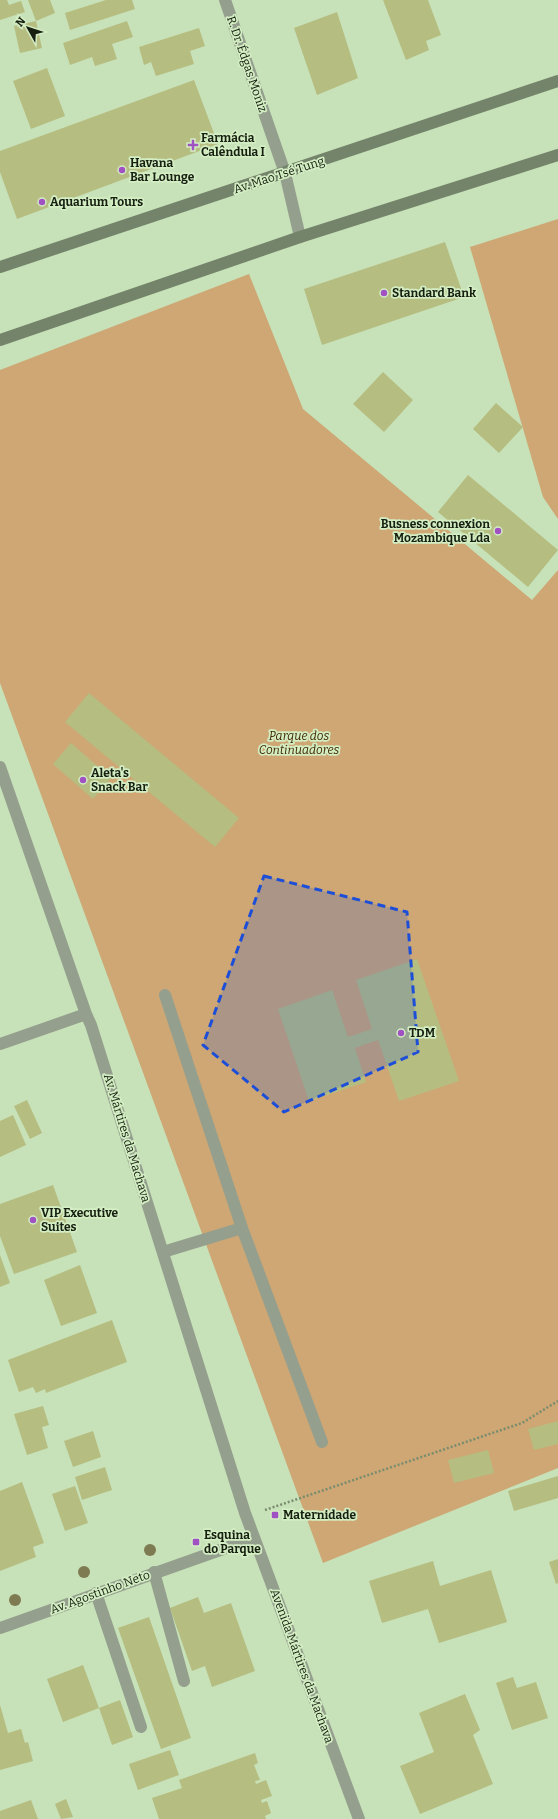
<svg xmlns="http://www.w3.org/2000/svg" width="558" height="1819" font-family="Bitter,serif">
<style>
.green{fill:#cea774}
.building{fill:#b6bd80}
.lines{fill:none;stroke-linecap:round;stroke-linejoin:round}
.path{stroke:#798c6e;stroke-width:2.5;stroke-dasharray:2 2;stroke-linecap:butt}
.lane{stroke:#949f8e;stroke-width:12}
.street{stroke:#949f8e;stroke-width:12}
.secondary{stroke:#74846a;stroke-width:12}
.tree{fill:#7e7b53}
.marked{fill:#1d4ed8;fill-opacity:0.2;stroke:#1d4ed8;stroke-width:3;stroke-dasharray:8 5;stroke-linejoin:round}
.poi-dot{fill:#a052c3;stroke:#d4eec4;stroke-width:1.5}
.labels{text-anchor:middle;stroke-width:3.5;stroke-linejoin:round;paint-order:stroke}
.street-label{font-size:12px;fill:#161f10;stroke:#d4eec4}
.poi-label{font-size:12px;font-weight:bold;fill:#161f10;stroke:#d4eec4;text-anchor:start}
.park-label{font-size:12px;font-style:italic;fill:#422800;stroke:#d4eec4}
</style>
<rect width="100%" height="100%" fill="#c7e1b8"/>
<!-- green -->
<path class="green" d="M558,219V519L543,497L470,247Z
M249,274L303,409L532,600L558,570V1468L323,1563L0,683V370Z"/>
<!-- building -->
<path class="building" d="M0,0H7L9,5L21,1L25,12L0,20Z
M28,0H50L55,13L36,21Z
M106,0H132L135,9L70,30L65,13Z
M383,0H428L441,35L426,41L429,50L406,60Z
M337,12L358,78L317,95L294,28Z
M36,21L42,48L20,53L14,26Z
M127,21L133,37L112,44L117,59L95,66L92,57L70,65L63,43Z
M199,28L205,46L190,51L194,64L156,76L151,62L144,65L139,47Z
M47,68L65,116L31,129L13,81Z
M194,80L218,144L17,219L0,172V151Z
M445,242L464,297L322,345L304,289Z
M383,372L413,400L384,432L353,404Z
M496,403L523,427L499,453L473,429Z
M468,475L558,550L528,587L438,512Z
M89,693L239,818L215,847L65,722Z
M71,743L111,778L93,799L53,764Z
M417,959L459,1081L399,1101L378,1040L355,1048L366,1082L309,1101L278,1009L332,990L348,1037L372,1029L356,980Z
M27,1100L42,1133L30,1139L14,1106Z
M13,1115L26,1145L0,1157V1121Z
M53,1185L77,1252L14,1274L0,1236V1204Z
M0,1255L10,1283L0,1287Z
M80,1265L97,1313L61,1326L44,1280Z
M112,1320L127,1362L46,1393L45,1389L36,1393L33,1387L19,1392L8,1360Z
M43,1406L49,1425L42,1427L48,1448L27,1455L14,1414Z
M558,1421V1444L534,1450L528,1429Z
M93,1431L101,1457L73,1467L64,1441Z
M488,1450L494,1473L454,1483L448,1460Z
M105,1467L112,1490L82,1500L75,1477Z
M558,1476V1498L514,1511L508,1491Z
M22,1482L44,1543L33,1547L36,1557L0,1571V1491Z
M75,1486L88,1523L65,1531L52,1494Z
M558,1559V1583L556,1584L549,1562Z
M433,1561L440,1586L491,1570L507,1622L439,1643L428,1609L382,1623L369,1581Z
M198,1597L204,1613L231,1603L255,1671L212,1687L205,1666L192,1671L170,1608Z
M149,1617L191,1738L161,1749L118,1628Z
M83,1665L99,1708L63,1722L47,1679Z
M513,1677L517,1688L536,1682L548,1718L512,1730L496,1683Z
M465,1694L480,1730L473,1735L493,1784L420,1814L400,1766L434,1752L419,1713Z
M120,1700L133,1737L112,1745L99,1708Z
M0,1705L8,1733L21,1729L25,1743L28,1742L33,1761L0,1770Z
M170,1750L179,1775L138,1790L129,1764Z
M255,1753L258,1763L254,1765L260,1780L255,1781L256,1784L266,1780L272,1796L261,1800L262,1803L267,1801L271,1813L265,1816L266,1819H159L152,1798L182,1788L179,1780Z
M66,1799L73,1817L61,1819L55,1804Z
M31,1800L38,1819H0V1811Z"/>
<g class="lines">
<!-- path -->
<path class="path" d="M265,1510L522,1423L558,1401"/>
<!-- lane -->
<path class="lane" d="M242,1228L322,1442
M163,1252L242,1228L165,995
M154,1572L184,1681
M96,1593L141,1727"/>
<!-- street -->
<path class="street" d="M225,0L285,173L300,237
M0,767L86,1014L91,1025L245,1513L359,1819
M0,1044L86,1014
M0,1628L254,1538"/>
<!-- secondary -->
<path class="secondary" d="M0,267L558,81
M0,340L300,237L558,155"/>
</g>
<!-- trees -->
<g class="tree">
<circle cx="150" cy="1550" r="6"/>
<circle cx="84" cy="1572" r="6"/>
<circle cx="15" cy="1600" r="6"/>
</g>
<!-- marked area -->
<path class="marked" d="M264,876L407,912L418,1052L284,1112L203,1045Z"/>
<!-- markers -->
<g class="poi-dot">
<path d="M191 139h4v4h4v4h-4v4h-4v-4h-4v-4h4z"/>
<circle cx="122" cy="170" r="4"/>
<circle cx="42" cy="202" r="4"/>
<circle cx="384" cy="293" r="4"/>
<circle cx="498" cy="531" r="4"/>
<circle cx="83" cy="780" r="4"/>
<circle cx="401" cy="1033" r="4"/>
<circle cx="33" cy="1220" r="4"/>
<rect x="271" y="1511" width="8" height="8" rx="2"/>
<rect x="192" y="1538" width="8" height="8" rx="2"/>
</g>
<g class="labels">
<!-- street labels -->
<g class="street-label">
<text transform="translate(247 64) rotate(71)" y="4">R. Dr. Édgas Moniz</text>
<text transform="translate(279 175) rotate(-18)" y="4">Av. Mao Tsé Tung</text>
<text transform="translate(127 1138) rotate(73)" y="4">Av. Mártires da Machava</text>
<text transform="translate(100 1592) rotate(-20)" y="4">Av. Agostinho Neto</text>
<text transform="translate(302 1666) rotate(70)" y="4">Avenida Mártires da Machava</text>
</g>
<!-- poi labels -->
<g class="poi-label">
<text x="201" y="142">Farmácia<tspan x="201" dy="14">Calêndula I</tspan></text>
<text x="130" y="167">Havana<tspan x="130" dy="14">Bar Lounge</tspan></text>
<text x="50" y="206">Aquarium Tours</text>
<text x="392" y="297">Standard Bank</text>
<text x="490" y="528" text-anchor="end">Busness connexion<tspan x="490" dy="14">Mozambique Lda</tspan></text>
<text x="91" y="777">Aleta's<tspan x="91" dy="14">Snack Bar</tspan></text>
<text x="409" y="1037">TDM</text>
<text x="41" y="1217">VIP Executive<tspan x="41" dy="14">Suites</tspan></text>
<text x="283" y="1519">Maternidade</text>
<text x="204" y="1539">Esquina<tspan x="204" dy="14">do Parque</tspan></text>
</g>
<!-- park labels -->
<g class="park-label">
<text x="299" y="740">Parque dos<tspan x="299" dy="14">Continuadores</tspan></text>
</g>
</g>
<!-- north arrow -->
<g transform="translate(28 28) rotate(309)" stroke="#d4eec4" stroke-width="3" paint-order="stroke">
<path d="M0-3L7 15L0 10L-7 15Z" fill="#161f10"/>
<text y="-6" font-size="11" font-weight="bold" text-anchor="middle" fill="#161f10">N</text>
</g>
</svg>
